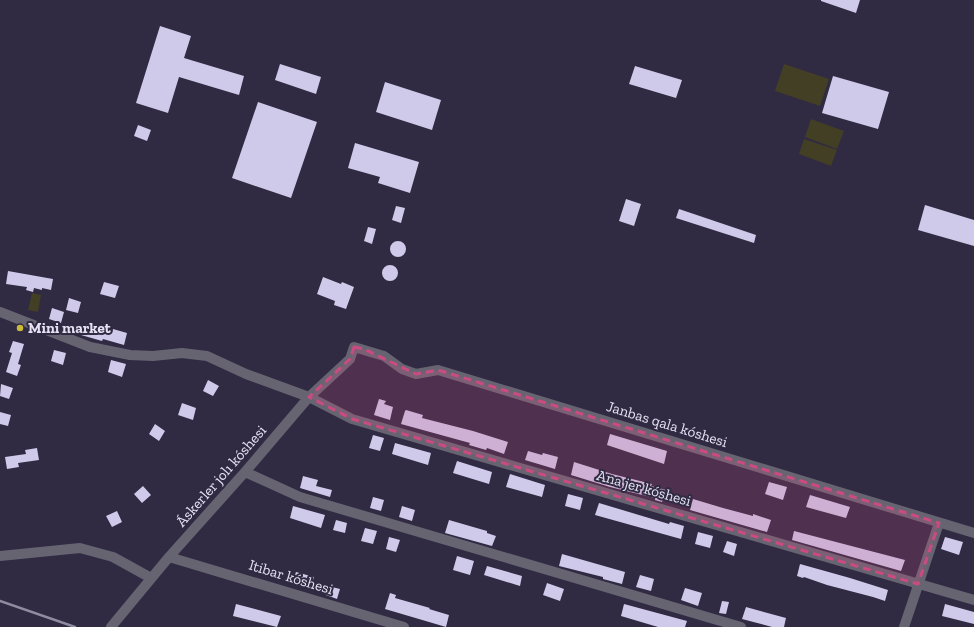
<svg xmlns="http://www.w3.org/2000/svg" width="974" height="627" font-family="'Zilla Slab',serif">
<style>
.green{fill:#423f24}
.building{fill:#d0caea}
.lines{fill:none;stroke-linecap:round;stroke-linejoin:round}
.minor{stroke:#676472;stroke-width:10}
.rail{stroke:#908ca0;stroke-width:2.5}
.marked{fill:#cb4b81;fill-opacity:0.2;stroke:#cb4b81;stroke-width:3;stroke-dasharray:8 5;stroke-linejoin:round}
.poi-dot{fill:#caba3a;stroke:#302a43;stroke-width:1.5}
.labels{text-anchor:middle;stroke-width:4;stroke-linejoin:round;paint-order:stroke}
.poi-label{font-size:15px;font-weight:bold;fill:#e5e3f3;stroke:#302a43;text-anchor:start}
.street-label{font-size:15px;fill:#e5e3f3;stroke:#302a43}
</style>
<rect width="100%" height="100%" fill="#302a43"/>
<!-- green -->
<path class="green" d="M784,64L829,79L820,106L775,91Z
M811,119L844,131L837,149L805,137Z
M804,139L837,150L831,166L799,154Z
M32,293L41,295L38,312L28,310Z"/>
<!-- building -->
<path class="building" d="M821,0H860L856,13L821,1Z
M160,26L191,36L184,58L244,76L239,95L179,77L168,113L136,103Z
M280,64L321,77L316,94L275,80Z
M635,66L682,80L676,98L629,84Z
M833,76L889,92L878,129L822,113Z
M385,82L441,100L432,130L376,112Z
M258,102L317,122L291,198L232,178Z
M138,125L151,130L147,141L134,136Z
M355,143L419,162L410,193L378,183L380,177L348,168Z
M626,199L641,204L634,226L619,221Z
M925,205L974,220V246L918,230Z
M396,206L405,208L401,223L392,220Z
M679,209L756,235L754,243L676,218Z
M368,227L376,229L372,244L364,241Z
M390 249a8 8 0 1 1 16 0a8 8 0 1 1-16 0Z
M382 273a8 8 0 1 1 16 0a8 8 0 1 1-16 0Z
M8,271L53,279L51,290L42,288V290L34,288L33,292L26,290L27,287L6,284Z
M323,277L341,284L342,282L354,287L346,309L334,305L335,301L317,294Z
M104,282L119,286L115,298L100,294Z
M69,298L81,302L78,313L66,310Z
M52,308L64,312L61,323L49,319Z
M85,324L112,332L113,329L127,333L124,345L103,339L102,341L81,335Z
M13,341L24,344L18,364L21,365L17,376L6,372L12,353L9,352Z
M54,350L66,353L63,365L51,361Z
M111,360L126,364L122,377L108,372Z
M208,380L219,386L213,396L203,391Z
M1,384L13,388L9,399L0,396Z
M379,399L386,401L384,404L393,407L390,420L374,415Z
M182,403L196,408L193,420L178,415Z
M406,410L423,415L422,418L473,431L508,442L504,454L487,448L486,450L469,445L470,443L401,424L405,411Z
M0,412L11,415L8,426L0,424Z
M155,424L165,431L159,441L149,434Z
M610,434L667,451L664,464L607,445Z
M373,435L384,438L380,451L369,448Z
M395,443L431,453L428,465L392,454Z
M37,448L39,460L18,463L19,467L7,469L5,457L26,454L25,450Z
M528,451L542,455L543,453L558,457L555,469L525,460Z
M457,461L492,472L489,484L453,473Z
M574,462L612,474L652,484L651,486L666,490L662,502L655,500V498L610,487L571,475Z
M510,474L545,485L542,497L506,487Z
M303,476L318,480L316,486L332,490L330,497L300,488Z
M769,482L787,487L783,500L765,494Z
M143,486L151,495L142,503L134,494Z
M568,494L583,498L580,510L565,506Z
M810,495L850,507L846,518L806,507Z
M373,497L384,500L381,511L370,508Z
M693,499L723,508L753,516V514L771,520L767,532L690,510Z
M599,503L669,524L670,522L684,526L681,539L595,515Z
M293,506L325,515L321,528L290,518Z
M402,506L415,510L412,521L399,517Z
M117,511L122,522L112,527L106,516Z
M336,520L347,523L345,533L333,530Z
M449,520L487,531V533L496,536L492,546L445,533Z
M365,528L377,531L373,544L361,541Z
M794,531L905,560L901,571L792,540Z
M698,532L713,536L710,548L695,544Z
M389,537L400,540L396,552L386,549Z
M945,537L963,542L959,555L941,549Z
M727,541L737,544L734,556L723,552Z
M562,554L625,572L622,584L603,579V577L559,566Z
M457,556L474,561L470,575L453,570Z
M800,564L850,578L888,590L885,601L873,597L827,585L804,577L803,578L797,576Z
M487,566L522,576L520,586L484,575Z
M296,572L314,577L310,589L292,584Z
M640,575L654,579L651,591L636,587Z
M547,583L564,589L560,601L543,595Z
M328,586L340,589L337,599L326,595Z
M685,588L702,593L698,606L681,600Z
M390,593L396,595L395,598L430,608L429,609L449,615L446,627L385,609Z
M722,601L729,602L726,614L719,613Z
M236,604L281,616L277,627L233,616Z
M624,604L687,621L685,627H658L621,616Z
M945,604L974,612V624L942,616Z
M746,607L786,618L784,627H772L742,619Z"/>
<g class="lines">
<!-- minor -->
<path class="minor" d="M0,312L90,347L130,355L153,356L182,353L207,356L246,374L309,397L352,419L974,600
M245,472L300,497L741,627
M0,556L80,548L113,557L151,578
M169,557L404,627
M111,627L169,557L245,472L309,397L350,359L354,347L384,356L402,369L416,374L438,370L974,533
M904,627L939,523"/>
<!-- rail -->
<path class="rail" d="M0,601L75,627"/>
</g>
<!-- marked area -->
<path class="marked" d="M354,347L364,349L416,374L438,370L939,523L918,584L352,419L309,397L350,359Z"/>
<!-- markers -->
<circle class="poi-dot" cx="20" cy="328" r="4"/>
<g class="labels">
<!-- poi labels -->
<g class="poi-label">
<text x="28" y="333">Mini market</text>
</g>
<!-- street labels -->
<g class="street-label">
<text transform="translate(667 424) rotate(17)" y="5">Janbas qala kóshesi</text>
<text transform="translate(221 476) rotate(-49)" y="5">Áskerler jolı kóshesi</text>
<text transform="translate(644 488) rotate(16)" y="5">Ana jer kóshesi</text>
<text transform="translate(291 577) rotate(17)" y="5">Itibar kóshesi</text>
</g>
</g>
</svg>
